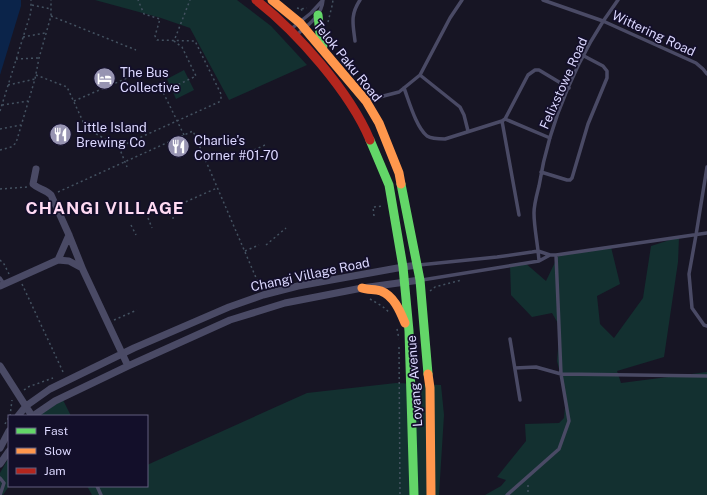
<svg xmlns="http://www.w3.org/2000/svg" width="707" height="495" font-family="'Public Sans',sans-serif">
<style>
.green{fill:#133030}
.water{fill:#0b244a}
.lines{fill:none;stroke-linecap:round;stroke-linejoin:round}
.path{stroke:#445261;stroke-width:1.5;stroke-dasharray:2 3;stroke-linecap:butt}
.lane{stroke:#4a4a65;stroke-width:3.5}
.street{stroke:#4a4a65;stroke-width:7}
.fast{stroke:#63d668;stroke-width:9}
.slow{stroke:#ff974d;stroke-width:9}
.jam{stroke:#b3261e;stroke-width:9}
.labels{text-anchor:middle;stroke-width:3.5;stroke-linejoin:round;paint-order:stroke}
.street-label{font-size:13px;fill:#dcd8ff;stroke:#130f2a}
.poi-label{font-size:13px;fill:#dcd8ff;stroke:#130f2a;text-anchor:start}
.district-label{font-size:17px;font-weight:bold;letter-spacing:1px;fill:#ffdaf3;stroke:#130f2a}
</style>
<rect width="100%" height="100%" fill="#171524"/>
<!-- green -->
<path class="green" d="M95,0H237L271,26L307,65L229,100L190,28L161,18Z
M184,70L194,90L176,99L167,79Z
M679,237L678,262L664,357L617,371L621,383L707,372V495H485L501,486L506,480L497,477L526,441L525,424L559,423L564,418L566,396L557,361L560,327L552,313L532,317L511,295L510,264L524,262L546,281L559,254L611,247L620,284L597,296L600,324L614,338L643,298L651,246Z
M396,383L441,385L444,415L439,495H92L87,486H147V465L307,393Z
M63,400L71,416H36Z
M9,457V486L3,495H0V473Z"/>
<!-- water -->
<path class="water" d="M0,0H21V6L0,75Z"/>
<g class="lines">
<!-- path -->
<path class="path" d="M32,5L51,9
M297,8L301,9L307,8
M301,9L303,12
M51,16L136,50
M328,22L332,6L333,0
M23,37L45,33
M16,59L38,58
M36,75L67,87L86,128L119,147L219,102L221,99V94L195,41L157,40L155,36L160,19L144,14L138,0
M8,85L35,79
M74,101L141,72
M2,105L28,101
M0,111L31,12V0
M0,129L21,125
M184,135L163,92L196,76L182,47L174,41L190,0
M119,147L127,167
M0,150L11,147L16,143L35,79L39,58L51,16V0
M254,150L265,145
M0,189L27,187
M58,192L193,131L260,287
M374,216L373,207L383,206
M148,218L152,228
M173,219L174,207L217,188
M131,225L136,235
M266,245L286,228
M245,251L259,245
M0,260L4,264L9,274
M22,284L64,374
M430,291L435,287L462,280
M370,299L382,306L390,313
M114,320L137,310
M397,329L399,339
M399,347L400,495
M24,390L28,387L53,378
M10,416L12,400
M5,424L9,417
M528,485V495"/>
<!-- lane -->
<path class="lane" d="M543,0L603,21L696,63L703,69L707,74
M291,29L311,13L323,0
M295,36C307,26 322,16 323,0
M355,41C353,24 350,15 360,0
M420,75L460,107L464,115L468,131
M404,88C409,101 416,127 427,136C432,139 439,139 445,139L502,121L505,119L528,75L535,70H539L569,88
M368,100L399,92L420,75L450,18L462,0
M505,119L550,138
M502,121L519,215
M707,167L696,235L689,274L692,308L704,325L707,326
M541,172L567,180H570L572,178L588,124L607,78V71L603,66L584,56
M539,261C538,245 534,228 534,213C534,204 537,194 539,186C549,122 579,52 618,0
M419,265L497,257L532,252L538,251L550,255H556L707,233
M0,278L4,284
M422,280L539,261L550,255
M510,339L520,400
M515,368L536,367L561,374L707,376
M0,478L4,483L0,495
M97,486L101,495
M507,495L559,449L569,421L561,374L556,255"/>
<!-- street -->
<path class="street" d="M36,169L33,184C38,189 45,189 51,195L69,235L83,270L128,366
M58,260L69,235
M0,286L58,260L69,261L82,268
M0,366L32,416
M18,416L26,406L50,389L134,348L229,307L263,295L298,286L403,267L418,265
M33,416L55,401L128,366L230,320L285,303L362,288L420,280
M0,448L9,431
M0,464L9,451"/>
<!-- fast -->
<path class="fast" d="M318,15L320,34L323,46
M370,140L389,185L403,267L409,331L414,495
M401,184L420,280L428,374"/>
<!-- slow -->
<path class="slow" d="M272,0L300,23L366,101L379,123L399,173L401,184
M362,288C368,290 375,289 381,291C394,296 400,311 405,323
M428,374L430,388L431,495"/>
<!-- jam -->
<path class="jam" d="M256,0C297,32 350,92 370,140"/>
</g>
<!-- icons -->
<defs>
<symbol id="hotel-disc" viewBox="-11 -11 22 22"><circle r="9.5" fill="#9794b2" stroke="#130f2a"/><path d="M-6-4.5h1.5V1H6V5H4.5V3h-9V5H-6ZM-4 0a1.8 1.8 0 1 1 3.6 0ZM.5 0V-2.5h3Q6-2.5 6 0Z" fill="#fff"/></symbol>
<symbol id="restaurant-disc" viewBox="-11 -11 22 22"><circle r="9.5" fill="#9794b2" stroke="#130f2a"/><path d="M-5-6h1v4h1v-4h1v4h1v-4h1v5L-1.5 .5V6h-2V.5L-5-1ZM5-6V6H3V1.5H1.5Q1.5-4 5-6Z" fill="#fff"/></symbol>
</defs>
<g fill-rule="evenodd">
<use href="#hotel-disc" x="92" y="66" width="25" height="25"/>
<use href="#restaurant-disc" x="48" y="122" width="25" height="25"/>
<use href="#restaurant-disc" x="166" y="134" width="25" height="25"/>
</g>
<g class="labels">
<!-- street labels -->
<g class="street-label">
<text transform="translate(654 33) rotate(25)" y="5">Wittering Road</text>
<text transform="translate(348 61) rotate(51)" y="5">Telok Paku Road</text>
<text transform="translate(563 83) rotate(-66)" y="5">Felixstowe Road</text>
<text transform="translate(310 274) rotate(-12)" y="5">Changi Village Road</text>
<text transform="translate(414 381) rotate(-94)" y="5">Loyang Avenue</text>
</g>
<!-- poi labels -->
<g class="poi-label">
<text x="120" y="77">The Bus<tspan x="120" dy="15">Collective</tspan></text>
<text x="76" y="132">Little Island<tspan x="76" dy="15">Brewing Co</tspan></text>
<text x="194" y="145">Charlie's<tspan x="194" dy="15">Corner #01-70</tspan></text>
</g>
<!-- district labels -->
<g class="district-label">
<text x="105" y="214">CHANGI VILLAGE</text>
</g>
</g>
<!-- legend -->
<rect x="8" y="415" width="140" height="72" fill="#130f2a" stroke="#635f7f"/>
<rect x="16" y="428" width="20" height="6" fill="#63d668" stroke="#635f7f"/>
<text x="44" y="435" font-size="12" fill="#dcd8ff">Fast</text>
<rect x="16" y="448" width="20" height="6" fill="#ff974d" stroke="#635f7f"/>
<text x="44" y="455" font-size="12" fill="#dcd8ff">Slow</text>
<rect x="16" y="468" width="20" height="6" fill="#b3261e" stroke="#635f7f"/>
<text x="44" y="475" font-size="12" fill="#dcd8ff">Jam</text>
</svg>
